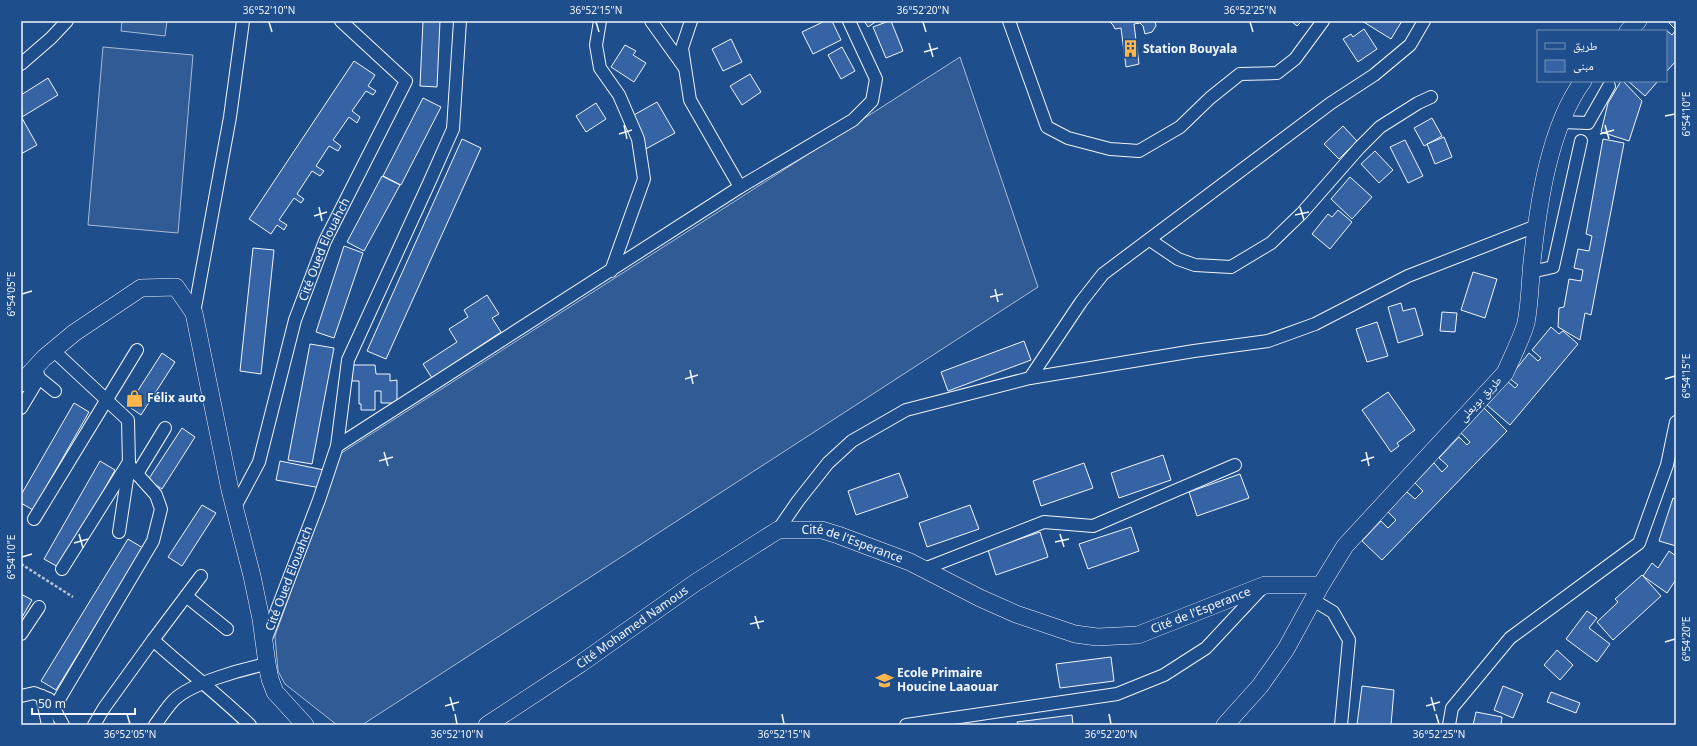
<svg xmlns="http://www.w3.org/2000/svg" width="1697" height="746" font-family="'Noto Sans','Noto Naskh Arabic',sans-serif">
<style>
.built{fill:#305b95;stroke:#a8bbd7}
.building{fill:#3563a3;stroke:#f2f6ff}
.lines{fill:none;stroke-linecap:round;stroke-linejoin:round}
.minor-casing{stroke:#f2f6ff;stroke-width:14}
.secondary-casing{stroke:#f2f6ff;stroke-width:18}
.path{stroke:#b3c4dc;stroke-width:2.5;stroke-dasharray:3 2;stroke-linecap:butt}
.minor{stroke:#1f4e8c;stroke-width:12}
.secondary{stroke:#1f4e8c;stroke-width:17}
.ticks{fill:none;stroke:#f2f6ff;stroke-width:1.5}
.labels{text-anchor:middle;stroke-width:3;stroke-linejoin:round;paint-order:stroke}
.poi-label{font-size:12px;font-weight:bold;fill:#f2f6ff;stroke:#1f4e8c;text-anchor:start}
.street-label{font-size:12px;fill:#f2f6ff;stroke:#1f4e8c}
.neatline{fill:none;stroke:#f2f6ff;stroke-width:1.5}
.ticks-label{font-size:10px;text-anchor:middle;fill:#f2f6ff}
</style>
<rect width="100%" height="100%" fill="#1f4e8c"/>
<!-- built -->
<path class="built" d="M122,21H167L165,36L121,31Z
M103,47L193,55L178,233L88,225Z
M960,57L1038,287L362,725H337L285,684L278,671L275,636L340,454Z"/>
<!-- building -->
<path class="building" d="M423,21H440L437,87L420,86Z
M825,21H832L841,40L813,54L802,32Z
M864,21H877L868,27Z
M889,21H891L903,51L886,58L873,27Z
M1109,21H1155L1156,26L1152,32L1145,34L1143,26L1140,23L1134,24L1139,64L1126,67L1121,28L1115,29L1113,25Z
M1291,21H1302L1297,26Z
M1362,21H1402L1391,39Z
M1671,21H1676V30L1669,23Z
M1364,29L1377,49L1358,62L1343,39L1351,34L1353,37Z
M1666,30L1672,35L1676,30V61L1666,72Z
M731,39L742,62L723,71L712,49Z
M625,45L636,51L633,55L646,63L634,82L611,67Z
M842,47L855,71L841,79L828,55Z
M354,61L375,75L368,86L376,91L373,95L366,91L352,111L360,117L357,123L349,117L333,140L341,146L338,151L329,146L316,166L324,171L320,176L312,171L297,194L304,199L301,203L294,198L279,220L287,225L284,230L277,225L271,234L249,219Z
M750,74L761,92L742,105L730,86Z
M48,78L58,95L22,117L21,95Z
M1621,81H1623L1642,101L1629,141L1601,132L1608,103Z
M1628,81H1658L1645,96Z
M423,98L441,107L401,185L383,176Z
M657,102L675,133L642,151L632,116Z
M596,103L606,119L586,132L576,116Z
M21,118H22L37,145L21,154Z
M1432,118L1442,136L1424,146L1414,128Z
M1343,126L1357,141L1339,159L1324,144Z
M1444,137L1452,157L1435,164L1427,144Z
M462,139L481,148L386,359L367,351Z
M1603,139L1624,143L1591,315L1585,313L1580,340L1558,327L1559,308L1564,307L1569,279L1581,281L1583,270L1574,268L1578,249L1589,251L1592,236L1586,234Z
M1405,140L1423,176L1408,183L1390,147Z
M1375,151L1393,170L1379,183L1361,164Z
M382,176L400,185L364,251L347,242Z
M1350,177L1372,197L1352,219L1331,199Z
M1338,210L1352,222L1330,249L1312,234L1328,214L1332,217Z
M344,246L363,253L334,338L316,332Z
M253,248L274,250L261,374L240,371Z
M1473,272L1497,279L1485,318L1461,310Z
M487,295L499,314L492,318L501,332L432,378L423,364L457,342L449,329L468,317L464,310Z
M1401,303L1403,311L1415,308L1423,335L1398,343L1388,307Z
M1442,312L1457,313L1455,332L1440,331Z
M1377,322L1388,356L1367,362L1356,329Z
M1551,327L1559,334L1563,331L1578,344L1510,425L1487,405L1507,381L1515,388L1518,385L1509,378L1529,353L1538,361L1541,358L1532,350Z
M1024,341L1031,360L948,391L941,372Z
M310,344L334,348L312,464L288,460Z
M162,353L175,362L141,415L128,406Z
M351,365H375L376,374H390V381L397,380V403H381V391H375V410H361V404H359V381H352Z
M1388,392L1415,430L1397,443L1399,446L1391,452L1362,410Z
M74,403L89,412L33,510L21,503V495Z
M1484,408L1507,431L1382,560L1362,541L1381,521L1388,528L1396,520L1387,511L1407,492L1415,499L1423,491L1415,483L1434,463L1442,472L1448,466L1439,458L1459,437L1467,445L1470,442L1461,433Z
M182,428L195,437L162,489L148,480Z
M1163,455L1171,480L1119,498L1111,473Z
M100,461L115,470L60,568L44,559Z
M280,461L324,470L321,488L276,480Z
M1084,463L1093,488L1041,506L1033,481Z
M899,473L908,497L856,515L848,491Z
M1240,474L1249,498L1197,516L1189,492Z
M1673,498L1676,499V546L1659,541Z
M202,505L216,513L182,566L168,557Z
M970,505L979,529L927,547L919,523Z
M1131,527L1139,551L1088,569L1079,544Z
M1040,532L1048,557L996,575L988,550Z
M128,539L143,548L56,690L41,681Z
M1669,551L1676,556V582L1675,581L1667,593L1643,576L1652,563L1658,568Z
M1642,575L1661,596L1613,640L1597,622L1618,602L1615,599Z
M21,594L32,600L21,619Z
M1587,611L1597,618L1589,628L1610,644L1597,662L1566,639Z
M1557,650L1573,665L1560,680L1544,665Z
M1111,657L1114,681L1060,688L1056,664Z
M1362,686L1394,690L1391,725H1357Z
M1503,686L1523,694L1513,718L1494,710Z
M1551,692L1580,703L1576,713L1547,702Z
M1476,712L1502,717L1501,725H1473Z
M1072,715L1073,725H1018L1017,722Z"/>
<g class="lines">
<defs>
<g id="minor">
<path d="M600,21L596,45L600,68L619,95L638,139L644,179L611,271"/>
<path d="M651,21L684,67"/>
<path d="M691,21L682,48L690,100L740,187L853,120L872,101L876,79L849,21"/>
<path d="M1009,21L1047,127L1068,138L1110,149L1139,151L1180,127L1210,98L1240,74L1277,73L1295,59L1323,21"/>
<path d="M21,64L51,38L67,21"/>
<path d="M1562,122L1588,123L1609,86"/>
<path d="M1150,240L1178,259L1195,265L1231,267L1271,243L1302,213L1359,148L1380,127L1418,103L1431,97"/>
<path d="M1531,272L1553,267L1581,141"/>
<path d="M194,313L230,117L243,21"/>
<path d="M53,350L128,420L129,465L156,495L161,509L153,541L54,708"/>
<path d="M39,378L55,391"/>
<path d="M1030,378L1194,351L1268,341L1315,324L1408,276L1536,226"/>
<path d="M21,408L39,378L36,368"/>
<path d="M337,446L740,187"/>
<path d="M137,474L165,428"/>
<path id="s1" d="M234,509L259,462L295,320L325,241L406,81L341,21"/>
<path d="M34,519L137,350"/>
<path d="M778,530L798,501L828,463L852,441L906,410L1030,378L1081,302L1103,274L1331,103L1374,75L1410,45L1424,21"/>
<path d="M119,532L129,466"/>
<path d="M62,569L129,462"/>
<path d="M924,569L1044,522L1093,526L1235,465"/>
<path d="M186,596L227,629"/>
<path d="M1313,600L1333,612L1349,640L1341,725"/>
<path d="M21,634L39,607"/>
<path d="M153,640L201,576"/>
<path id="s2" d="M265,641L319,500L337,446L348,360L429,183L453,129L460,21"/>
<path d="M21,696L34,693L49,699L63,725"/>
<path d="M42,696L48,725"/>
<path d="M94,725L104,708L153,640C185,669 219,695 250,725"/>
<path d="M155,725C161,717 167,707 174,700C191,683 243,669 267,664"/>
<path d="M906,725L1117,694L1164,675L1206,648L1263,587"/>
<path d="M1449,725L1452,708L1510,638L1639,543L1667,465L1676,422"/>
</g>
<g id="secondary">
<path d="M1628,31L1638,21"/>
<path d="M21,383L44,358L74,333L141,288L176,287L194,313L230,490L252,576L261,619L267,664L270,679L275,692L305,725"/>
<path id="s3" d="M487,725L580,664L695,583L778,530H822L838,535L910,562L980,598L1016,614L1075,634L1097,637L1138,635L1265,585H1321"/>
<path d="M1225,725L1260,686L1286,649L1321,585L1345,546L1505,373C1512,357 1521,340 1526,323C1530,303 1530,281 1532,262C1538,206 1549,127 1583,81"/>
</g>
</defs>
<!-- minor casing -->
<use href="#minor" class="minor-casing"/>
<!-- secondary casing -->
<use href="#secondary" class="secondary-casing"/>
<!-- path -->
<path class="path" d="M21,564L73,597"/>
<!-- minor -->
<use href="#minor" class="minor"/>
<!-- secondary -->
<use href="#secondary" class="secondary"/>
</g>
<!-- ticks -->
<path class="ticks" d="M269,22L272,32M596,22L599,32M923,22L926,32M1250,22L1253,32M929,43L933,57M924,52L938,48M1665,116L1675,114M624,125L627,139M1605,125L1609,139M619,134L632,130M1600,134L1614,130M319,207L322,221M1300,207L1304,220M1295,215L1309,212M314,216L327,212M995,289L998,302M22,294L32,291M990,297L1003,294M690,370L693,384M685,379L698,375M1665,379L1675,376M384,452L388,466M1366,452L1369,466M379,461L393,457M1361,461L1374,457M79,534L83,548M1060,534L1064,547M1055,542L1069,539M74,543L88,539M22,557L32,554M755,616L759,629M750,624L764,621M1665,642L1675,639M450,697L454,711M1431,697L1435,711M445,706L459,702M1426,706L1440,702M127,714L130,724M455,714L457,724M782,714L784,724M1109,714L1111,724M1436,714L1439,724"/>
<!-- icons -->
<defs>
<symbol id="building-bare" viewBox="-9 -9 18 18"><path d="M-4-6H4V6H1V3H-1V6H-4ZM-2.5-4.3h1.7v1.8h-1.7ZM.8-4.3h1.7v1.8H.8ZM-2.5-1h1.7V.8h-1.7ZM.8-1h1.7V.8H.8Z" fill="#ffb74d" stroke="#1f4e8c" stroke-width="2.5" paint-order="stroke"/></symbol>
<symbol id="shop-bare" viewBox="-9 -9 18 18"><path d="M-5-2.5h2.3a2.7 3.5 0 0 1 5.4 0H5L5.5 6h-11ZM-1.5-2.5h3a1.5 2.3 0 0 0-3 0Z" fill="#ffb74d" stroke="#1f4e8c" stroke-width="2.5" paint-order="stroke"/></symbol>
<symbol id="school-bare" viewBox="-9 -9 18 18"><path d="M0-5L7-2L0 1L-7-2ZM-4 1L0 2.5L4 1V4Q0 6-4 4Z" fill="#ffb74d" stroke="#1f4e8c" stroke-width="2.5" paint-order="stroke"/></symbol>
</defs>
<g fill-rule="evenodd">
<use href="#building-bare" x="1118" y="36" width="25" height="25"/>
<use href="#shop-bare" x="122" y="386" width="25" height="25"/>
<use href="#school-bare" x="872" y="668" width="25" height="25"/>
</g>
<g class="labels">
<!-- poi labels -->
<g class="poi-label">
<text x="1143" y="53">Station Bouyala</text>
<text x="147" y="402">Félix auto</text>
<text x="897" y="677">Ecole Primaire<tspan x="897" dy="14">Houcine Laaouar</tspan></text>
</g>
<!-- street labels -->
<g class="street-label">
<text dy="4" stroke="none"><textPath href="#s1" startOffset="276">Cité Oued Elouahch</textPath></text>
<text transform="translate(1480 399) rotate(-47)" y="4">طريق بويعلى</text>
<text dy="4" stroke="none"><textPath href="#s3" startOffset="427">Cité de l'Esperance</textPath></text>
<text dy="4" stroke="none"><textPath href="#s2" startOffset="67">Cité Oued Elouahch</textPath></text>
<text dy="4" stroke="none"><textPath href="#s3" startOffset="799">Cité de l'Esperance</textPath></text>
<text dy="4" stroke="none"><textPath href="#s3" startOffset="175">Cité Mohamed Namous</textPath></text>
</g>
</g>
<!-- border -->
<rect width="1697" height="746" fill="none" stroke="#1f4e8c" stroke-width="44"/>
<!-- legend -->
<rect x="1537" y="30" width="130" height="52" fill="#1f4e8c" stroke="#7391ba"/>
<rect x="1545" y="43" width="20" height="6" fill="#1f4e8c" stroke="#7391ba"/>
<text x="1573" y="50" font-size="12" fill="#f2f6ff">طريق</text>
<rect x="1545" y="60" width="20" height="12" fill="#3563a3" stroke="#7391ba"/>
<text x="1573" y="70" font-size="12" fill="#f2f6ff">مبنى</text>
<!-- scale -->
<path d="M32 708v6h103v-6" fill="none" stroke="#f2f6ff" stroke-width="2"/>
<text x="38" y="708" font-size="12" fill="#f2f6ff" stroke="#1f4e8c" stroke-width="3" paint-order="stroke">50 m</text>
<rect x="22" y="22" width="1653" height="702" class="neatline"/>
<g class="ticks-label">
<text x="269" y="14">36°52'10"N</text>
<text x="596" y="14">36°52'15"N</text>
<text x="923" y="14">36°52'20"N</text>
<text x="1250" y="14">36°52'25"N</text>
<text transform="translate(1686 114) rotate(-90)" y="4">6°54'10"E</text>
<text transform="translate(11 294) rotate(-90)" y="4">6°54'05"E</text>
<text transform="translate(1686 376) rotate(-90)" y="4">6°54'15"E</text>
<text transform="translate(11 557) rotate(-90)" y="4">6°54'10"E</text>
<text transform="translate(1686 639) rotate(-90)" y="4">6°54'20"E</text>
<text x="130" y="738">36°52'05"N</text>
<text x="457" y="738">36°52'10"N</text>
<text x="784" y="738">36°52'15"N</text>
<text x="1111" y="738">36°52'20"N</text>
<text x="1439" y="738">36°52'25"N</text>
</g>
</svg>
